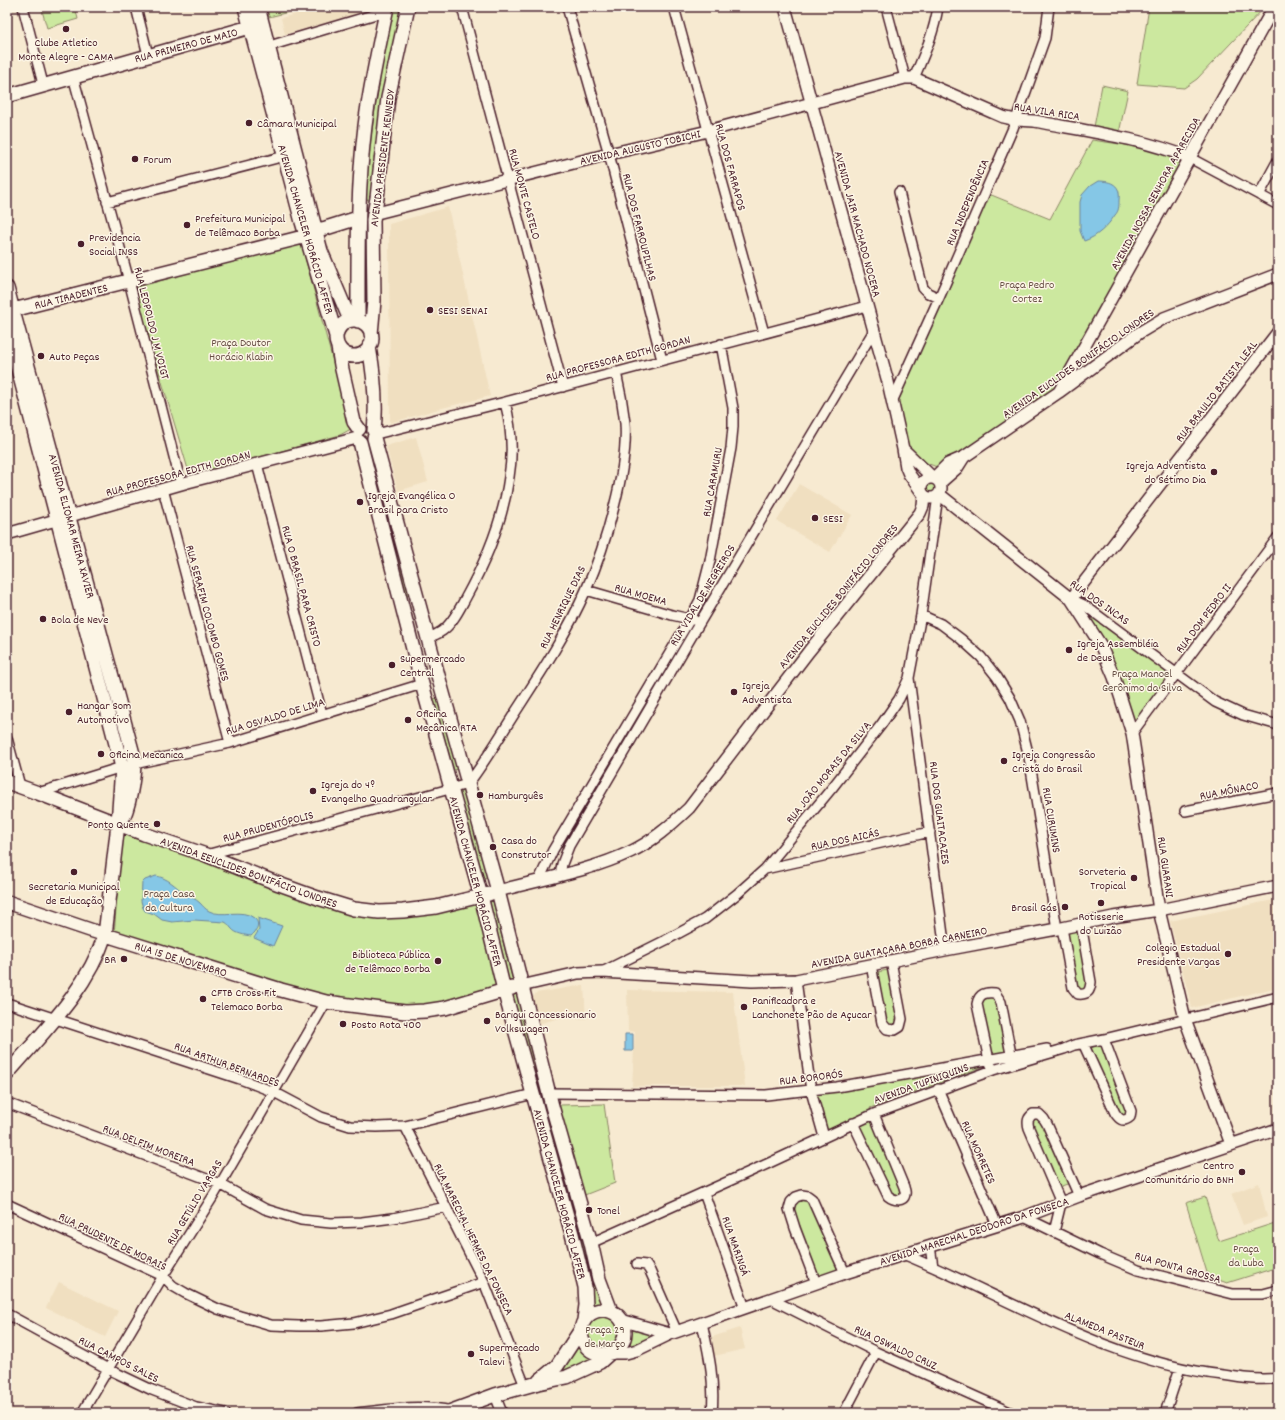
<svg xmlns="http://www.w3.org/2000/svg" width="1285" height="1420" font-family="Dekko,sans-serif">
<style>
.built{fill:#f0dfc0}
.green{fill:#cce89f;stroke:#8b8465}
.water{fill:#85c7e6;stroke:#6d849b}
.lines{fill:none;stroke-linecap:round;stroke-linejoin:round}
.minor-casing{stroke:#4a1f2b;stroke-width:12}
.tertiary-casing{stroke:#4a1f2b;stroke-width:14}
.secondary-casing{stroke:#4a1f2b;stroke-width:16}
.minor{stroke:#fcf5e5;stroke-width:9}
.tertiary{stroke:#fcf5e5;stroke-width:11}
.secondary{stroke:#fcf5e5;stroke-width:13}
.poi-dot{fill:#4a1f2b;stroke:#fcf5e5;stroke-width:1.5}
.labels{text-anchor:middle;stroke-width:3;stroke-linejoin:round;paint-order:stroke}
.poi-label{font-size:12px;fill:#4a1f2b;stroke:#fcf5e5;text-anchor:start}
.street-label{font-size:12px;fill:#4a1f2b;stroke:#fcf5e5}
.park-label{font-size:12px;fill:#6a5148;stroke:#fcf5e5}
</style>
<rect width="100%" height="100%" fill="#f7ead1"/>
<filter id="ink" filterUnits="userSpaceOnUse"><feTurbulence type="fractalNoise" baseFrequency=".025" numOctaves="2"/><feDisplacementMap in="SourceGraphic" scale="8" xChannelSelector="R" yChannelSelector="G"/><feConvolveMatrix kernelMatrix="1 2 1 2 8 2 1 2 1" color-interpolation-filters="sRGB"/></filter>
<g filter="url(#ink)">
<!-- built -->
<path class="built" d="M323,7H360L362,14L285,34L281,18Z
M448,207L490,396L442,408L390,423L389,224Z
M416,437L428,482L398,491L386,446Z
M799,484L852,515L830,552L777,521Z
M1278,899V987L1192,1008L1170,921Z
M584,985L586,1019L563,1017L538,1024L532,999L536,993Z
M627,990L733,992L745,1086H632L635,1032L628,1031Z
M1259,1183L1267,1217L1243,1225L1231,1194Z
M59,1282L118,1311L105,1337L46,1308Z
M740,1328L745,1349L714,1356L712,1337Z"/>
<!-- green -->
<path class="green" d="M41,7H75L78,19L47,28Z
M267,7H309L269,17Z
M394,7H405L373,199L368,200L364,195C371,131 380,69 394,7Z
M1149,7H1265L1197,79L1184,88L1137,84Z
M1102,85L1128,91L1119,133L1094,127Z
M1092,140C1124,145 1155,147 1183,162L1057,388L944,466L937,467L921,461L908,446L898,405L899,396L989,194L1050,219Z
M301,242L351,429L340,435L190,476L134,288Z
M373,457L410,594L406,595L369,458Z
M923 488a8 8 0 1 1 16 0a8 8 0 1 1-16 0Z
M1088,611L1173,676L1134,724L1098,633Z
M690,629L691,634L565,848L559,844L686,631Z
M437,698L457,769L454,770L433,699Z
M462,787L488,878L484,879L458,789Z
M122,828L347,912L480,901L499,988L426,1009L341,1001L114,936Z
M493,901L513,982H509L489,902Z
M1081,930L1090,990L1078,992L1064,933Z
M892,969L899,1025L887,1028L873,973Z
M512,992H516L540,1085H537Z
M989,994L999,999L1005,1053L989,1057L979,1003Z
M1102,1044L1129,1114L1121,1117L1090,1048Z
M988,1065L870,1108L903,1187L902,1196L889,1195L853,1119L824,1133L813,1095Z
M604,1104L615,1183L582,1196L559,1105Z
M547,1112L615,1312L621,1318L664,1335L611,1360L550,1377L577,1339L588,1299L580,1237L544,1113Z
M1032,1117H1039L1070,1183L1056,1188L1034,1138Z
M807,1197L842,1270L816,1280L791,1207L794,1202Z
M1205,1197L1219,1241L1278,1222V1267L1227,1283L1208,1276L1186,1203Z"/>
<!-- water -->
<path class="water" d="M1098,181C1112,181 1121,185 1119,200C1119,206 1119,211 1115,215C1108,226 1097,237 1084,241L1080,231V202L1082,195L1090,186Z
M156,876C168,878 175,886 184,893C189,896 196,899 200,903C203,906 205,909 209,911C222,918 242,908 254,918C261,924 257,931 251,936C245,935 236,934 232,929C229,926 229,924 225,922L194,920L172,922L162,920L154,914L145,911L143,908L141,901L142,883L145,880Z
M258,918L282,926L273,946L254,938L259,930Z
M625,1034H633V1051H625Z"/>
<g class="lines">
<defs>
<path id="minor" d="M23,7L43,84
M136,7L148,55
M462,7L563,387
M567,7L609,154L662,360
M674,7L764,333
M886,7L905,78
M276,44L386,11
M73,76L129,281L181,484
M914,78C924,55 934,33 938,7
M1190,158L1278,205
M899,192L923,288L928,293L939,298
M1259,195L1278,160
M107,202L285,156
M892,402L939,298L1013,128L1045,38L1049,7
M375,433H380L505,402L867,306
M257,464L322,714
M163,489L230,743
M586,590L672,615L694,620
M1071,599L1084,605L1215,702L1243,715L1278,725
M921,615L941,624L961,639L981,657L997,677L1010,698L1020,721L1029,757L1057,929
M428,637C433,636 438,634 442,631C452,624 459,610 465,599C486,561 503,521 509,477C513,453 511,425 505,402
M909,678L945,950
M1132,733L1278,537
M7,738L20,786
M134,764L230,743L422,684
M38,793L122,767
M1185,811L1278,793
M206,855L468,784C487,759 503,731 520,705C544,668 568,631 586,590C598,563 607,535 614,507C621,480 627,451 625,423C623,406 620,389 616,372
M765,869L930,832
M560,875L562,864L569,846L693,634L873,332
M539,880L553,850L690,619L700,600L710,561L731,448L733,427V408L721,344
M1062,928L1073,988L1078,994C1088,995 1090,991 1091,982L1081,924
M871,965L882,1023L887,1029L895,1030L900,1027L902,1019L891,961
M602,972L666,940L705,919L737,894L765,869L832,788L881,725L899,699L909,678L921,615L938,496
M796,980L811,1091L824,1137
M7,1003L240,1079L274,1092L321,1117L350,1126L377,1127L405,1126L533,1094
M1083,1043L1115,1113C1119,1119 1123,1123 1130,1117L1131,1111L1104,1039
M991,1065L989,1060L977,1004C979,993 986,992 995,993L1001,1002L1011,1054
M938,1089L997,1225
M548,1093L766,1095L837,1087L1047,1049
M7,1103L220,1184L265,1209L301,1220L331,1223L362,1222L393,1218L446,1207
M853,1123L888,1196C893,1200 904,1203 905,1194C906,1191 904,1189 904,1187L874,1114
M405,1126L484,1282L525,1386
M704,1193L745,1308
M7,1204L163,1276L173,1286L185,1293L218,1309L240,1316L271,1325L299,1326H321L354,1323L391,1314L484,1282
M1024,1217L1100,1254L1138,1270L1233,1294H1263L1278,1290
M1054,1232L1061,1203L1029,1128C1027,1121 1028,1118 1033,1114H1039L1044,1119L1047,1124L1079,1196
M591,1243L767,1164L874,1114L993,1070L1064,1049L1074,1045L1104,1039L1278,997
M930,1246L933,1267
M903,1254C1008,1297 1108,1362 1223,1375C1241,1378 1261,1381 1278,1378
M637,1264L646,1265L650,1271L677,1332
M816,1283L795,1228L789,1209L791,1202L796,1197L802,1195L808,1196L812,1199L845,1273
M771,1299L876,1352L1012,1413
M7,1314L108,1369L152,1390L196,1407L225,1413
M702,1323C709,1354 715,1381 712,1413
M495,1395L502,1413
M82,1413L163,1276L214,1195L326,1002
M357,1413C389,1409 420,1404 452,1411
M844,1413L876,1352
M1165,1413L1180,1368"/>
<path id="tertiary" d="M785,7L888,382L903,449L906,467L909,474L921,491
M373,214L609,154L708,131L905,78H914L1003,117L1016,120L1034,121C1086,131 1141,138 1190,158
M1059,392L1274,7
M903,449L932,477
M921 488a10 10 0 1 1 20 0a10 10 0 1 1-20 0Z
M934,478L948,464L964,457L1059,392L1139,333L1164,318L1278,274
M940,483L957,468L964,457
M939,494L1071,599L1100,644L1114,677L1132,733L1159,910L1185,1019L1231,1144
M7,534L188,482L357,438
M1071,599L1278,332
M498,891C542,879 590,871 630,852C652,842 671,825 689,808L809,651L920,513L923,506L924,495
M521,986L578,973L602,972L752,981L796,980L945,950L1062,928L1113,917L1159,910L1278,886
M621,1320L670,1334
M612,1353H626L637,1350L670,1334L845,1273L1024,1217L1079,1196L1278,1129"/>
<path id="secondary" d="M245,7L302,222L336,336
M258,7L321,251L350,320
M7,96L250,27
M316,230L326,228L358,218
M7,288L12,307
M13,310L307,236
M13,311L133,754C136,770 130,801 124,816
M336 338a18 18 0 1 1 36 0a18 18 0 1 1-36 0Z
M358,321C358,256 357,191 365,126C370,86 379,47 387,7
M7,327L122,767L118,824L105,935C87,990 44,1031 7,1074
M371,334L374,301L373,220L377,198L388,98L408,7
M338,347L341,365L354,422L359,429
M369,347C374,374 377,403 374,431
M374,438L439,679L498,891L552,1106L591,1243L599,1279L611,1311
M360,442L422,684L481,896L504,990L572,1234L585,1287L586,1305L584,1320
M7,782L38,793L144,834L206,855L279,884L318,898L354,909L379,912L403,911L436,907L489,894
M7,902L90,930L281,990L326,1002L405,1012L425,1011L445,1008L512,988
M581 1332a22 22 0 1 1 44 0a22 22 0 1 1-44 0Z
M539,1381L557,1366L580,1331
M446,1413L495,1395L538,1383L567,1377L600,1362L610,1353"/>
</defs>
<!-- minor casing -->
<use href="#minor" class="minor-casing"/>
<!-- tertiary casing -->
<use href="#tertiary" class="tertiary-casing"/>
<!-- secondary casing -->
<use href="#secondary" class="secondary-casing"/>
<!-- minor -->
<use href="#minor" class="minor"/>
<!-- tertiary -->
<use href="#tertiary" class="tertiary"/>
<!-- secondary -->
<use href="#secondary" class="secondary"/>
</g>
</g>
<!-- markers -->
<g class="poi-dot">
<circle cx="66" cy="29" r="4"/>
<circle cx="249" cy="123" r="4"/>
<circle cx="135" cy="159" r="4"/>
<circle cx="187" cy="225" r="4"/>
<circle cx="81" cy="244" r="4"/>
<circle cx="430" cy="310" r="4"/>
<circle cx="41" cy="356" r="4"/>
<circle cx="1214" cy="472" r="4"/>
<circle cx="360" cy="502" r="4"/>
<circle cx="815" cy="518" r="4"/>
<circle cx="43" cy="619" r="4"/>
<circle cx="1069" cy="650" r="4"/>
<circle cx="392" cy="665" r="4"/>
<circle cx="734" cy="692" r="4"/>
<circle cx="69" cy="712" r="4"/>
<circle cx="408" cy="720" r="4"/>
<circle cx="101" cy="754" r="4"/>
<circle cx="1004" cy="761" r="4"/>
<circle cx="313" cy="791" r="4"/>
<circle cx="480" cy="795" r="4"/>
<circle cx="157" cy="824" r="4"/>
<circle cx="493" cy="847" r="4"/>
<circle cx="74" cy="872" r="4"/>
<circle cx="1134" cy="878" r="4"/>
<circle cx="1101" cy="903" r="4"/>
<circle cx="1065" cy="907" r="4"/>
<circle cx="1228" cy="954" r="4"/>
<circle cx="124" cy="959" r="4"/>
<circle cx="438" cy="961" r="4"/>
<circle cx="203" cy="999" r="4"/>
<circle cx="744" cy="1007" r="4"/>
<circle cx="487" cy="1021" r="4"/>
<circle cx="343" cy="1024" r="4"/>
<circle cx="1242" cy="1172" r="4"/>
<circle cx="589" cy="1210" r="4"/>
<circle cx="471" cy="1354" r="4"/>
</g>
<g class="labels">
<!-- poi labels -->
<g class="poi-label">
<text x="66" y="46" text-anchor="middle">Clube Atletico<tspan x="66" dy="14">Monte Alegre - CAMA</tspan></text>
<text x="257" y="127">Câmara Municipal</text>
<text x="143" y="163">Forum</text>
<text x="195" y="222">Prefeitura Municipal<tspan x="195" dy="14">de Telêmaco Borba</tspan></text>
<text x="89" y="241">Previdencia<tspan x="89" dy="14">Social INSS</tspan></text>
<text x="438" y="314">SESI SENAI</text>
<text x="49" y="360">Auto Peças</text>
<text x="1206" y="469" text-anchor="end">Igreja Adventista<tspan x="1206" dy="14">do Sétimo Dia</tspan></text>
<text x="368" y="499">Igreja Evangélica O<tspan x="368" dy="14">Brasil para Cristo</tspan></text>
<text x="823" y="522">SESI</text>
<text x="51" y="623">Bola de Neve</text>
<text x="1077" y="647">Igreja Assembléia<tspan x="1077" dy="14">de Deus</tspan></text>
<text x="400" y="662">Supermercado<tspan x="400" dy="14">Central</tspan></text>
<text x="742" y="689">Igreja<tspan x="742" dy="14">Adventista</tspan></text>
<text x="77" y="709">Hangar Som<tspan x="77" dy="14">Automotivo</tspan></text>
<text x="416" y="717">Oficina<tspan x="416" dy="14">Mecânica RTA</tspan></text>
<text x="109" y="758">Oficina Mecanica</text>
<text x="1012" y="758">Igreja Congressão<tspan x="1012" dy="14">Cristã do Brasil</tspan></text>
<text x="321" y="788">Igreja do 4º<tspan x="321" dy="14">Evangelho Quadrangular</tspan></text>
<text x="488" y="799">Hamburguês</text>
<text x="149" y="828" text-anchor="end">Ponto Quente</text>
<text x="501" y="844">Casa do<tspan x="501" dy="14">Construtor</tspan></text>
<text x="1126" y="875" text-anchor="end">Sorveteria<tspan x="1126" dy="14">Tropical</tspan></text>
<text x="74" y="890" text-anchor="middle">Secretaria Municipal<tspan x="74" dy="14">de Educação</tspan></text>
<text x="1057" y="911" text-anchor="end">Brasil Gás</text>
<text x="1101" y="920" text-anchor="middle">Rotisserie<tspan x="1101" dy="14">do Luizão</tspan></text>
<text x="1220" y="951" text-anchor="end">Colegio Estadual<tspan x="1220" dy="14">Presidente Vargas</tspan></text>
<text x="430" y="958" text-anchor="end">Biblioteca Pública<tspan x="430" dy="14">de Telêmaco Borba</tspan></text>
<text x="116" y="963" text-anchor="end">BR</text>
<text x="211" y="996">CFTB Cross Fit<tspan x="211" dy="14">Telemaco Borba</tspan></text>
<text x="752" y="1004">Panificadora e<tspan x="752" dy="14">Lanchonete Pão de Açucar</tspan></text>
<text x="495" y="1018">Barigui Concessionario<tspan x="495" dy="14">Volkswagen</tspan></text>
<text x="351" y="1028">Posto Rota 400</text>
<text x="1234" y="1169" text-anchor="end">Centro<tspan x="1234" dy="14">Comunitário do BNH</tspan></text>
<text x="597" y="1214">Tonel</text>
<text x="479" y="1351">Supermecado<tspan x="479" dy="14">Talevi</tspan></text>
</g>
<!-- street labels -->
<g class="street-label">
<text transform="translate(186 45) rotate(-15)" y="4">RUA PRIMEIRO DE MAIO</text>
<text transform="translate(1047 111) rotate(9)" y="4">RUA VILA RICA</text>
<text transform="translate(640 147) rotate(-13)" y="4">AVENIDA AUGUSTO TOBICHI</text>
<text transform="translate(382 158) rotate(-83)" y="4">AVENIDA PRESIDENTE KENNEDY</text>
<text transform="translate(731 167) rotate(75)" y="4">RUA DOS FARRAPOS</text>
<text transform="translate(1155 193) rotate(-61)" y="4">AVENIDA NOSSA SENHORA APARECIDA</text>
<text transform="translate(525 194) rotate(75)" y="4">RUA MONTE CASTELO</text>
<text transform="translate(967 202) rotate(-67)" y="4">RUA INDEPENDÊNCIA</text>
<text transform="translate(858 224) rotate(75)" y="4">AVENIDA JAIR MACHADO NOCERA</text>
<text transform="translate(640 227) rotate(76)" y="4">RUA DOS FARROUPILHAS</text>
<text transform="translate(306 229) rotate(74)" y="4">AVENIDA CHANCELER HORÁCIO LAFFER</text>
<text transform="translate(71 296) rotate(-14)" y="4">RUA TIRADENTES</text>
<text transform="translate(152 323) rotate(76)" y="4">RUA LEOPOLDO J M VOIGT</text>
<text transform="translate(618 358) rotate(-15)" y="4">RUA PROFESSORA EDITH GORDAN</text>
<text transform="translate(1078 363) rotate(-35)" y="4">AVENIDA EUCLIDES BONIFÁCIO LONDRES</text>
<text transform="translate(1216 391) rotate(-52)" y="4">RUA BRAULIO BATISTA LEAL</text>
<text transform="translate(178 473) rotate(-15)" y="4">RUA PROFESSORA EDITH GORDAN</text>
<text transform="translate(712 482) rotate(-80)" y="4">RUA CARAMURU</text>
<text transform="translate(72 526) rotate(75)" y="4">AVENIDA ELIOMAR MEIRA XAVIER</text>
<text transform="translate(302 586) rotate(75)" y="4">RUA O BRASIL PARA CRISTO</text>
<text transform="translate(641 594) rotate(16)" y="4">RUA MOEMA</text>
<text transform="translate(702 595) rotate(-59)" y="4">RUA VIDAL DE NEGREIROS</text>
<text transform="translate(838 596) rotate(-51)" y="4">AVENIDA EUCLIDES BONIFÁCIO LONDRES</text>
<text transform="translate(1100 602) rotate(35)" y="4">RUA DOS INCAS</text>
<text transform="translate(562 607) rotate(-64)" y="4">RUA HENRIQUE DIAS</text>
<text transform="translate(208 613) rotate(75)" y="4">RUA SERAFIM COLOMBO GOMES</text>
<text transform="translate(1203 618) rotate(-53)" y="4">RUA DOM PEDRO II</text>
<text transform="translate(275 716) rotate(-17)" y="4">RUA OSVALDO DE LIMA</text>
<text transform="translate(828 772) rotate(-51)" y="4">RUA JOÃO MORAIS DA SILVA</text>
<text transform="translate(1229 790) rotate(-11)" y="4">RUA MÔNACO</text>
<text transform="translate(940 813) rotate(83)" y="4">RUA DOS GUAITACAZES</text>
<text transform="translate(1052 820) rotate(81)" y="4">RUA CURUMINS</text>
<text transform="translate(268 826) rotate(-15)" y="4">RUA PRUDENTÓPOLIS</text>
<text transform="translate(845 839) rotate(-12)" y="4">RUA DOS AICÁS</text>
<text transform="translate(1166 867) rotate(82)" y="4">RUA GUARANI</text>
<text transform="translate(249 872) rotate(20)" y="4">AVENIDA EEUCLIDES BONIFÁCIO LONDRES</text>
<text transform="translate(476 881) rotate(75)" y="4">AVENIDA CHANCELER HORÁCIO LAFFER</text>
<text transform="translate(899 947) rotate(-11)" y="4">AVENIDA GUATAÇARA BORBA CARNEIRO</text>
<text transform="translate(181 959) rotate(17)" y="4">RUA 15 DE NOVEMBRO</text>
<text transform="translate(227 1064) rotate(20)" y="4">RUA ARTHUR BERNARDES</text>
<text transform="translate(811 1077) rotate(-7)" y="4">RUA BORORÓS</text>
<text transform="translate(921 1083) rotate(-20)" y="4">AVENIDA TUPINIQUINS</text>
<text transform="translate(149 1145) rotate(21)" y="4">RUA DELFIM MOREIRA</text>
<text transform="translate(979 1152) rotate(66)" y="4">RUA MORRETES</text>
<text transform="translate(560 1194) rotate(75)" y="4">AVENIDA CHANCELER HORÁCIO LAFFER</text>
<text transform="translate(194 1202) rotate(-59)" y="4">RUA GETÚLIO VARGAS</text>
<text transform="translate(974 1231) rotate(-18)" y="4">AVENIDA MARECHAL DEODORO DA FONSECA</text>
<text transform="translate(474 1239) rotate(64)" y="4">RUA MARECHAL HERMES DA FONSECA</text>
<text transform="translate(113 1241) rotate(26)" y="4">RUA PRUDENTE DE MORAIS</text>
<text transform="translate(736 1246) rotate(71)" y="4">RUA MARINGÁ</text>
<text transform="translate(1178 1267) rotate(16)" y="4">RUA PONTA GROSSA</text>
<text transform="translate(1105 1330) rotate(22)" y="4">ALAMEDA PASTEUR</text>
<text transform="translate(896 1347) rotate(25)" y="4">RUA OSWALDO CRUZ</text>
<text transform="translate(119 1359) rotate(27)" y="4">RUA CAMPOS SALES</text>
</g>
<!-- park labels -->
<g class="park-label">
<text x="1027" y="288">Praça Pedro<tspan x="1027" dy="14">Cortez</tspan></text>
<text x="241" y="346">Praça Doutor<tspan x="241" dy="14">Horácio Klabin</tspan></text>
<text x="1142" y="677">Praça Manoel<tspan x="1142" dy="14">Gerônimo da Silva</tspan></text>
<text x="169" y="897">Praça Casa<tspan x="169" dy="14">da Cultura</tspan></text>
<text x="1246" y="1252">Praça<tspan x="1246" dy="14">da Luba</tspan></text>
<text x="605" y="1333">Praça 29<tspan x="605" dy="14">de Março</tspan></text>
</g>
</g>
<!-- margin -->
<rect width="1285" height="1420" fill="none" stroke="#fcf5e5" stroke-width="24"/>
<rect x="12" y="12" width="1261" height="1396" fill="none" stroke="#4a1f2b" stroke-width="1.5" filter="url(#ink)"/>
</svg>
